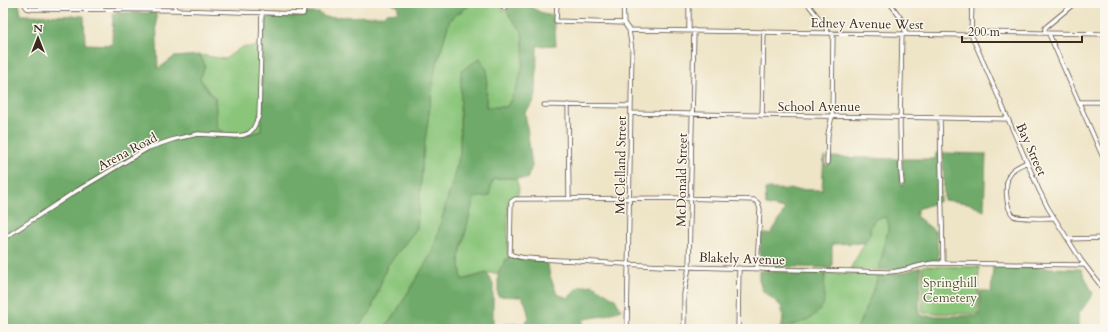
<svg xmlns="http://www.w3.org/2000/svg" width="1108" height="332" font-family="Cardo,serif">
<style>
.green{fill:#8ac57a;stroke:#62784c}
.forest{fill:#6faa6a;stroke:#556a44}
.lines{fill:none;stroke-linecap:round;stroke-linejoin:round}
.minor-casing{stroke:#564637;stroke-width:5}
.minor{stroke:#fff;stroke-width:3.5}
.labels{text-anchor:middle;stroke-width:3;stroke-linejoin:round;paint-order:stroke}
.street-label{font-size:13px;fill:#3b2a1e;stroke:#fbf7ec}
.park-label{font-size:13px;fill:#53583a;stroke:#fbf7ec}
</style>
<rect width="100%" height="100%" fill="#fbf7ec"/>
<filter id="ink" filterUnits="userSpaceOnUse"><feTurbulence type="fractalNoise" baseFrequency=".025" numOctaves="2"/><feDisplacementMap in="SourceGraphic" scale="8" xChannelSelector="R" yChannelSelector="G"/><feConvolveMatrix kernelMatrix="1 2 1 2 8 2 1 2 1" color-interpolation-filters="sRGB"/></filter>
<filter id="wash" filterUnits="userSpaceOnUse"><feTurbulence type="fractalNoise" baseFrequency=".012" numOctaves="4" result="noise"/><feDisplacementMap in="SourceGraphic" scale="16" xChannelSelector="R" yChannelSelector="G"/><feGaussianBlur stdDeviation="0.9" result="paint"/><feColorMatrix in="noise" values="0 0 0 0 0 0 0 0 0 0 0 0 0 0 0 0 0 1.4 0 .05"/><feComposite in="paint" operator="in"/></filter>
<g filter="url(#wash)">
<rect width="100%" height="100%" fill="#eee4c6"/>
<!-- green -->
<path class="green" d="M473,3H503L502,10L506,11L507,6L512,20L522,31L524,53L523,69L520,80L507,107H486L487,70L460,105V154L433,251L395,314L383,329H355L370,313L387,266L417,228L423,155L435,70L450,19Z
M242,47H263L261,131L235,138L217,128L215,98L206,88L200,78L205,66L200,55L225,59Z
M507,178H516L519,189L517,197L511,199L508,204V254L509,257L513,258L506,259L498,273H487L462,280L459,258L474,198L493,179Z
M886,217L889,225L879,270L850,269L870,234V227L875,219Z
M923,266L979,267L978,314L922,313Z
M831,273L878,275L876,283L857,329H778L782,326L794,325L823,305L825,274Z"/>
<!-- forest -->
<path class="forest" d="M3,3H19L21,15L84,16L85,44L112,45L113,13H156L158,69L174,57L200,55L205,66L200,78L206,88L215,98L217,128L235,138L261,131L264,19L275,15L304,17L305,13H319L325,17L384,16L387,13L398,12V6L389,3H473L450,19L435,70L423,155L417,228L387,266L370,313L355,329H3Z
M507,3H523L540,12L554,17L556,45L537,46L536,95L532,105L525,112L532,166L527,179L507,178L493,179L489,196L474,198L459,258L462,280L487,273L493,284V329H383L395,314L433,251L460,154L461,71L480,58L487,70L486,107H507C518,85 525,70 523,45C523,41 523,36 522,32C519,23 505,19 507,3Z
M936,153H939L940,201L918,209L916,216L936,232L939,261C923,260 916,265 902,269C894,270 887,270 879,270L889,225L886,217L875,219L870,227V234L864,243L832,244V268L759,266L761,234H770L777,224L785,209L766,205L765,189L822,190L824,157H826L825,165H829L830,157L898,159L901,185H904L902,159H935Z
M943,153L986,154L984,211L968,203L944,200Z
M513,258L541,261L548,265L550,276L557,294L568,298L579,287L593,285L615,299L621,310L603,316L584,319L581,329H505L506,324H524L529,318L526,305L522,297L498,296V273L507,259Z
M993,266L1081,269L1093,294L1078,315V329H857L876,283L878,275L902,273L921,267L919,314L923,316H978L980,314V291H985L991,293Z
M759,271L831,273L825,274C824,280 825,301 823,305C815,320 797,325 782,326L783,314L781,306L762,290L759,279Z"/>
</g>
<g filter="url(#ink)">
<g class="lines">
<defs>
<path id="minor" d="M24,3L27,8L31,9L175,10L303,14L306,3
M175,3V10
M557,3L556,21L624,23
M623,3L624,23L629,30L632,50L627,329
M807,3L825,26L828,33
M890,3L902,20L906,34
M972,3L971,34L1039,190L1048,208L1081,260L1105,291
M504,8L505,3
M629,30L965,35L979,32L1105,34
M689,30V3
M1045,33V28L1047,26L1075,3
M902,34L900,125L901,173L902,183
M1049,34L1105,162
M1079,102H1105
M544,105L631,106
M568,105L569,199
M631,113L1008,119
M762,116L764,31
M940,118L943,263
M1027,162C1022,165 1015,167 1011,172C1004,180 1005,209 1014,216C1019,219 1047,218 1054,218
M827,163L828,134L832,116L833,33
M3,239L73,193L148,148L175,139L198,134L237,136L244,135L249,133L253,129L259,116L262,12
M1068,239L1105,238
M757,268L760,209L758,203L754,200L676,198L524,199H515L511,202L510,254C523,261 562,259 579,261C681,269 785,269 888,272C904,272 918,264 934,263L1085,265
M684,329V294L689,267L694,30
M738,329L739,268"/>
</defs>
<!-- minor casing -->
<use href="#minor" class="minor-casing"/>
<!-- minor -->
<use href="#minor" class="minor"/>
</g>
</g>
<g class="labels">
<!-- street labels -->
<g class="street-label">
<text transform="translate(867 23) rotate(1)" y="5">Edney Avenue West</text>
<text x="819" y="111">School Avenue</text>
<text transform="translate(1032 149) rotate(66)" y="5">Bay Street</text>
<text transform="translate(127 151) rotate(-28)" y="5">Arena Road</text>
<text transform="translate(620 165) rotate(-89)" y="5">McClelland Street</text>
<text transform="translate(681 180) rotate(-89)" y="5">McDonald Street</text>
<text transform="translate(742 258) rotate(2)" y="5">Blakely Avenue</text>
</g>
<!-- park labels -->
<g class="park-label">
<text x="950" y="287">Springhill<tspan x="950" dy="15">Cemetery</tspan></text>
</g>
</g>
<!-- margin -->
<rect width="1108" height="332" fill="none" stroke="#fbf7ec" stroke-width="16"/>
<!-- north arrow -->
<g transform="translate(38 38)" stroke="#fbf7ec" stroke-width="3" paint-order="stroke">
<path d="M0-3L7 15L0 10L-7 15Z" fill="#3b2a1e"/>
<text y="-6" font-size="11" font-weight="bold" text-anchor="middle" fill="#3b2a1e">N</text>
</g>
<!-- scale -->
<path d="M962 36v6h120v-6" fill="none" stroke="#3b2a1e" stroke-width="2"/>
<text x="968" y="36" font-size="12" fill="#3b2a1e" stroke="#fbf7ec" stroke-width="3" paint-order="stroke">200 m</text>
</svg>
